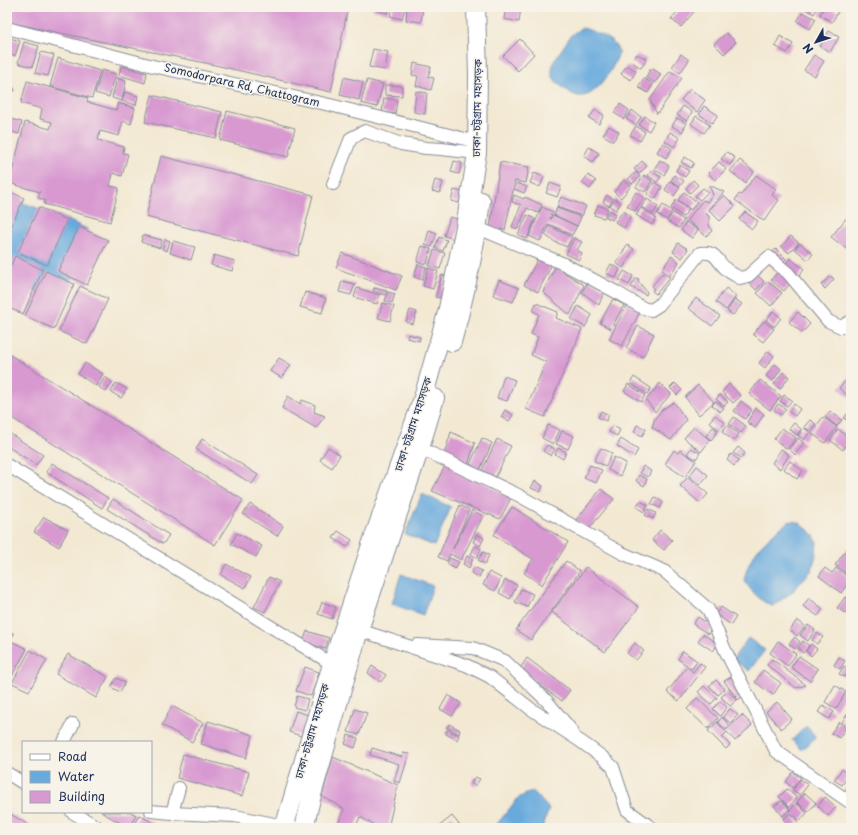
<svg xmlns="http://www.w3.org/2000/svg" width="858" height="835" font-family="'Playpen Sans','Noto Sans Bengali',sans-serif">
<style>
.water{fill:#69aadd;stroke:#426c9e}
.building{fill:#d899d1}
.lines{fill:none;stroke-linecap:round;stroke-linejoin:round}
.minor-casing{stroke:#878c98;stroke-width:14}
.highway-casing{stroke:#878c98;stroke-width:20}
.minor{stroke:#fff;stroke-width:12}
.highway{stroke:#fff;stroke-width:18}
.rail-casing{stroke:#1b2f5e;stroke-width:4.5}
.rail{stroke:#f7f3e8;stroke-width:3;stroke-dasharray:9;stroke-linecap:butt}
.labels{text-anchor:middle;stroke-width:3;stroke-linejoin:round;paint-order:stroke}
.street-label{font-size:11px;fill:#1b2f5e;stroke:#f7f3e8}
</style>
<rect width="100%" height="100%" fill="#f7f3e8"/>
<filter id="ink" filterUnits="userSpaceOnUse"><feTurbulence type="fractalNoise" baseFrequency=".025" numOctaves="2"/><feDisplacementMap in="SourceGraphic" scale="8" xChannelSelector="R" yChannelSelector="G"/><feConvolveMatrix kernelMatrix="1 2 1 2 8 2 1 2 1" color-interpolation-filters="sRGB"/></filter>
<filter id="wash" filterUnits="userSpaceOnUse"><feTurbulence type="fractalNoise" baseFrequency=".012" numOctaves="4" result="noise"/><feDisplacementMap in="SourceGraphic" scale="16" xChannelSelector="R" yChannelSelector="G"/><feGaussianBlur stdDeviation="0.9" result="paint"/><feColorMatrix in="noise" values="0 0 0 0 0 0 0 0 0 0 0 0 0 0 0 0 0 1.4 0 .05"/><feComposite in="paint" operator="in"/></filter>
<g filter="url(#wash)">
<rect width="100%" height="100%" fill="#f3e9d3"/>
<!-- water -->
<path class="water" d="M583,28C592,31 607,36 614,44C616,46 618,50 619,52C615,66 597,98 580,96C574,96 566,90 561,86C557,83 551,77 552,71C552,62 557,56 562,49C569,39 570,33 583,28Z
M7,197L59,216L87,229L86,246L69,284L49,297L7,278Z
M422,494L451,507L434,546L405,534Z
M793,521L800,523L813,534L817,542L816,554L812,570L793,591L779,602L772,606C759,600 752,592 744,580C750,552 766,539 788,522Z
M401,574L433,586L423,615L392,604Z
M748,638L765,650L749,671L733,659Z
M806,726L816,737L802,750L792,740Z
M533,791L549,809L542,828H494L518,798Z"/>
<g id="blocks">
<!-- building -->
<path class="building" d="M7,7H348L331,92L215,65L7,22Z
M374,7H389L388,13L373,10Z
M393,7H405L402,19L390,16Z
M407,7H423L421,22L406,20Z
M506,7H521L519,22L504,19Z
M681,7H698L681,27L671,19Z
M805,7H818L814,14L804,8Z
M824,7H829L838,12L832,22L820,15Z
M803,12L816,19L810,29L797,21Z
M829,31L839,37L830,52L820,46Z
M726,33L736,42L724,54L714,44Z
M780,36L793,44L787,53L775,46Z
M10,38L20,41L15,56L7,54V46Z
M520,39L534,54L518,71L503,56Z
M24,42L39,46L32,67L18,63Z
M373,49L388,52L385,70L369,67Z
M41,52L54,55L48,76L35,73Z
M637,54L647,59L641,68L632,62Z
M681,54L689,60L680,73L672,67Z
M814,55L824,61L815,76L804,70Z
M58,58L100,71L92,98L50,86Z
M414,63L431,67L428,77L434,78L431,90L416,86L418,76L412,75Z
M627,65L636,71L631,80L621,74Z
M121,66L147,73L145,83L119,75Z
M651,68L661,74L655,83L646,77Z
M102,70L116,74L109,97L95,93Z
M670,71L682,78L657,114L650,100Z
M344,77L363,82L359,100L340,95Z
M117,78L126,81L122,101L112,98Z
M644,78L653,84L648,93L638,87Z
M367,80L383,84L377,107L361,103Z
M27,81L88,98L87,102L116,110L118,103L135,108L131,124L123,121L119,136L100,131L98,140L124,147L123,153L128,154L122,176L113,173L110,186L119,188L110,222L44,204L45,200L38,198L40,192L9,183L25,122L50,129L52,122L40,119L42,109L21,103Z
M11,85L15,90L9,95L7,93V88Z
M385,85L402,86V96L385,95Z
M690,89L705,100L697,112L681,100Z
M416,91L427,93L425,114L414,112Z
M125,92L138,96L136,105L122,101Z
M152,95L222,112L216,138L145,122Z
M384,98L397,100L395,114L382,112Z
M620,104L629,110L624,119L614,113Z
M683,106L692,112L687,121L677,115Z
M704,106L718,115L712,123L699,114Z
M595,110L604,115L599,124L589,118Z
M632,110L641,117L636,125L626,119Z
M227,111L295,128L288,157L220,140Z
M645,116L654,122L649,131L639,125Z
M696,116L710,125L704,133L691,124Z
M7,118L22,122L19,134L12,132L7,148Z
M677,118L687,123L682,132L672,126Z
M609,126L619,132L613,141L603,135Z
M636,126L645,132L640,141L630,135Z
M670,132L680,138L674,147L665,141Z
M663,143L672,149L666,158L657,152Z
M589,147L599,153L593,162L584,156Z
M727,152L735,158L730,165L721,159Z
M161,156L313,195L298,256L146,217Z
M685,157L694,163L691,168L681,162Z
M660,160L669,166L664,175L654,169Z
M740,160L754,172L745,183L730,171Z
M454,161L462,163L459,174L451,172Z
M642,161L647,166L639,174L634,169Z
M500,162L529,167L526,183L515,181L505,230L490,228Z
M719,162L726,169L715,180L708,173Z
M679,165L689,171L685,177L676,171Z
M651,171L661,177L657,182L648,176Z
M636,172L640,177L632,184L628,179Z
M534,173L544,177L540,187L530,183Z
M588,175L596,181L590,189L582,183Z
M644,175L652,181L645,192L636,187Z
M674,175L684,181L680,186L671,181Z
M756,175L776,189L772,195L779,200L764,221L735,200L739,194L741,195Z
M435,180L443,182L440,193L432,191Z
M624,180L631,186L621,198L614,192Z
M693,180L698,185L690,193L686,188Z
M670,181L680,187L674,196L665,190Z
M654,182L662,187L655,199L647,194Z
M517,183L527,187L524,193L514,189Z
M550,183L561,187L557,197L546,193Z
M709,185L724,192L707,211L706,214L709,216V225L712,231L706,236L687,220L703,200L707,202L713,195Z
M703,188L708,192L700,200L695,196Z
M7,190L24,198L7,236Z
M454,190L462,192L459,203L451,201Z
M636,192L644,198L635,211L627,206Z
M684,192L697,202L691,210L678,200Z
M514,195L524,199L525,197L542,205L538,213L527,208L518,229L512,227L521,205L512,202Z
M607,195L613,199L609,206L603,202Z
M724,195L735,206L720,221L709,210Z
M561,197L586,206L582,216L557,207Z
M615,199L621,203L616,210L610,206Z
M647,199L658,206L653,214L641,207Z
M676,200L689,209L683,217L671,208Z
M598,205L608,209L604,218L594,215Z
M663,205L672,211L667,220L657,214Z
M39,207L67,220L47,265L18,252Z
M542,207L553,212L552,214H550L552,215L550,219L553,215L577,226L572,235L548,224L540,241L529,236Z
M557,208L581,217L577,226L554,215Z
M641,208L656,218L652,225L636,215Z
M610,210L616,214L612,220L606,217Z
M623,211L631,216L624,228L615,222Z
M745,212L758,221L752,229L739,219Z
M673,213L684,220L679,228L667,221Z
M527,215L535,219L527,239L518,235Z
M849,215L851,216V252L831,237Z
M450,217L461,220L455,239L444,236Z
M686,222L698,230L692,238L681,230Z
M549,226L572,237L567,247L555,242L545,235Z
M79,227L108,240L87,285L58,271Z
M429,230L437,233L432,247L425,245Z
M143,235L162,240L160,248L141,242Z
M791,236L799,243L789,253L781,246Z
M439,237L447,240L443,251L435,248Z
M574,238L582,242L577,250L582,253L579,260L566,254Z
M165,239L170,241L167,251L162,249Z
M173,241L195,247L191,260L170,253Z
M678,243L688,249L682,258L673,252Z
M800,243L813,254L808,260L795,249Z
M627,245L634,249L623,268L616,263Z
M422,246L431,249L427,264L417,262Z
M776,249L786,259L776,270L765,259Z
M434,250L445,253L440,269L429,266Z
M342,253L402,276L396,290L336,268Z
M214,255L235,261L232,271L211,265Z
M15,256L43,270L23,314L7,307V274Z
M671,256L679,262L670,275L662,270Z
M539,257L552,264L538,292L524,285Z
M790,258L804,269L797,279L782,268Z
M418,264L426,267L422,280L414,277Z
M611,264L620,269L616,278L606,273Z
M555,267L584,285L570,315L543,292Z
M428,268L438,271L433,289L423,286Z
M753,270L764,282L756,290L745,278Z
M779,270L792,281L784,291L771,280Z
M46,271L74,284L54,329L25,316Z
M624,271L633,276L629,285L619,280Z
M663,273L670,277L656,294L652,291L654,289L652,286Z
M442,275L446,276L440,298L435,297Z
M830,276L834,279L825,289L821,285Z
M636,278L639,279L638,281L647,292L646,295L631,287Z
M499,280L519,288L513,302L493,295Z
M589,280L605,289L599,305L582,292Z
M342,281L355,284L351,295L339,292Z
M768,281L782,293L771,306L757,293Z
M80,286L108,299L87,344L59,331Z
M357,288L380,295L377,304L354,297Z
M374,288L387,291L385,295L373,291Z
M726,288L736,296L726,310L716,302Z
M305,292L326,298L322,313L300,307Z
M388,292L395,294L392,303L385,301Z
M696,298L720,316L712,326L688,308Z
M613,299L624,305L611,329L600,323Z
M735,299L742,304L733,315L727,311Z
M383,303L394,306L390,321L378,318Z
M536,303L558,312L556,318L582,329L545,417L526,409L546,362L531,355L538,337L531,334L539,314L533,311Z
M628,303L641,310L622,346L609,339Z
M578,306L592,315L585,327L571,319Z
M410,310L417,312L413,324L406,322Z
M773,311L781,318L774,327L766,320Z
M798,312L810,324L802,333L789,322Z
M764,321L774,329L763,342L753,334Z
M638,326L654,334L643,357L626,348Z
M408,334L420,337L419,341L407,338Z
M768,351L774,356L765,368L759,363Z
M7,353L243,500L215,545L7,415Z
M279,358L291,365L282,378L270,371Z
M85,363L103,374L96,386L78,374Z
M775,364L781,369L773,381L766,376Z
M783,372L789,377L780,389L774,384Z
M504,376L515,380L507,401L497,398Z
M850,376L851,377V399L839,388Z
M105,377L112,382L106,392L99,387Z
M634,377L651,388L647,394L630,383Z
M760,380L781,396L770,410L749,394Z
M116,383L127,389L121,398L111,392Z
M660,383L671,394L655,412L646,400Z
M675,383L682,390L677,395L670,388Z
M628,384L645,395L641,402L624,391Z
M729,384L741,396L733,403L722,392Z
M698,385L714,402L699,415L685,397Z
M720,395L728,402L724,406L716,399Z
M784,395L792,400L787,406L780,401Z
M288,396L300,404L302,400L315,405L314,412L325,416L316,428L282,408Z
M716,401L724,408L720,412L712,405Z
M741,401L752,410L745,419L734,411Z
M674,402L686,420L671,440L652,427L655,418L663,409Z
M778,404L786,409L781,415L774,410Z
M794,404L800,409L795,416L789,412Z
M756,408L764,414L755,428L747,422Z
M505,410L513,415L509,421L501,417Z
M851,410V424L844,418Z
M601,411L609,415L606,421L598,417Z
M830,411L842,420L837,426L825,417Z
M715,415L725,423L719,430L709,422Z
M734,417L746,426L741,433L729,424Z
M823,417L837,427L825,443L811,433Z
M810,420L816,424L810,431L804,427Z
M794,423L801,429L797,435L789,429Z
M548,425L560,430L553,444L542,438Z
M612,425L620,430L617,436L609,432Z
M637,425L646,429L642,436L634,432Z
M727,425L739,434L734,441L722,432Z
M694,427L710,440L701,452L684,438Z
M713,427L718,431L711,440L706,436Z
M782,428L796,438L787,449L774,439Z
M804,428L810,432L804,440L798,435Z
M838,429L851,439L843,450L830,440Z
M562,431L574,436L568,449L556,444Z
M451,432L475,443L468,465L444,455Z
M9,433L43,455L36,465L7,446V436Z
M482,438L492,443L480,470L470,464Z
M798,438L804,443L795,455L789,449Z
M202,439L258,475L252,484L196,449Z
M497,439L511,446L495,478L482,471Z
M621,439L638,450L634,457L617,446Z
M547,445L555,449L551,456L543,451Z
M328,447L340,455L332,468L320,460Z
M738,447L745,453L741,458L733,453Z
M558,448L566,452L563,459L555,454Z
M601,448L612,453L606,466L594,461Z
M691,448L700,453L696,459L687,454Z
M781,449L789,455L780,469L772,463Z
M674,450L678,453L680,450L696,461L685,477L665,464Z
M731,454L739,460L734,466L727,460Z
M614,457L626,463L620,476L608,470Z
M790,461L803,471L797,479L784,469Z
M447,462L511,498L500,519L432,491Z
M52,463L108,498L102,508L46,472Z
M590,465L602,470L596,483L584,478Z
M643,466L651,471L648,477L640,473Z
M697,466L708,475L700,485L689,476Z
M639,475L647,479L644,486L636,481Z
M688,477L708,494L700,503L680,486Z
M535,481L543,486L540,492L531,488Z
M601,489L614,499L588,530L576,520Z
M655,497L663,502L660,508L651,504Z
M113,499L169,535L163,544L107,509Z
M640,501L648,505L644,512L636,507Z
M250,504L283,526L277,536L243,514Z
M460,505L469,510L453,549L472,510L483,516L461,560L450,554L447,561L438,557Z
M512,507L568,542L542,585L524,573L533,559L494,535Z
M648,509L656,513L653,519L645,515Z
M44,517L68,530L59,547L34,532Z
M660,530L672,540L664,550L652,540Z
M338,531L352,540L347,547L333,538Z
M237,533L262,546L256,557L231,544Z
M477,534L484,538L480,546L473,542Z
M475,546L481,549L477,558L471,554Z
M848,548L851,551V577L835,565Z
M483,552L489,555L485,564L478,560Z
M467,556L473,559L469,568L463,564Z
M450,558L459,562L455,569L447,564Z
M566,561L580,571L531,640L516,630Z
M226,564L251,577L245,588L221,575Z
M474,567L482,571L479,577L471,573Z
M586,567L639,607L605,652L552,612Z
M825,568L832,573L836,568L851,579L841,593L819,576Z
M489,572L501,578L495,591L483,585Z
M269,577L280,582L265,612L254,607Z
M505,580L517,585L510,599L499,593Z
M521,589L533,594L527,607L515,602Z
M845,597L851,602V604L845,613L837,608Z
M809,598L823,609L818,616L803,606Z
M322,602L336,607L332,619L318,614Z
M721,607L736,617L731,625L716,614Z
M698,617L713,627L708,634L693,624Z
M797,620L805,626L797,636L790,630Z
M808,625L815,630L808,641L800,635Z
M7,629L14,634L7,644Z
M307,631L329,638L325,649L303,642Z
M817,633L823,637L817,644L812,640Z
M703,634L718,644L713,651L698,641Z
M795,637L800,642L795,649L789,644Z
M778,641L796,654L788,666L770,653Z
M803,641L809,646L803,653L798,648Z
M13,642L27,649L12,676L7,674V653Z
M635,643L644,651L636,660L627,653Z
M811,644L817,649L811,656L806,651Z
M30,650L47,660L29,691L12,683Z
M683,651L697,661L692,669L678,659Z
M68,654L108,677L96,698L56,674Z
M799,656L818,669L810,681L791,667Z
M839,657L845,661L840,669L834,665Z
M527,658L570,690L562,701L519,670Z
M772,659L806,685L796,688L767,665Z
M700,663L705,667L679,701L667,692L687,667L693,672Z
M372,666L386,675L381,682L368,673Z
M844,666L850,670L845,677L839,674Z
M305,667L319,672L311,696L296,691Z
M763,670L781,683L773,695L755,682Z
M731,677L744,695L738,700L724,681Z
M116,678L125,682L120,692L111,687Z
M716,680L725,689L718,695L709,686Z
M835,685L846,692L836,709L825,702Z
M704,686L717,698L711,704L698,692Z
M728,691L737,700L730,706L721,697Z
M448,695L461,703L452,716L440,709Z
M297,696L308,699L305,710L294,707Z
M697,698L718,718L708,729L687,709Z
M720,701L727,707L720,716L713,709Z
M777,702L792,719L781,729L766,712Z
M823,705L834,712L829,719L818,712Z
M172,706L203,723L192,742L162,725Z
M355,709L367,713L359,735L348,732Z
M730,709L738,715L730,723L723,717Z
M851,709V729L842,722Z
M296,711L308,715L301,736L289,732Z
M742,715L752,725L735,741L727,732L722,737L730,745L726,749L708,731L717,722L725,731Z
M722,717L729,725L725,729L718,722Z
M208,721L253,735L246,758L201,744Z
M839,722L846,728L839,738L831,733Z
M449,724L460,730L459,734L447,728Z
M447,730L459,735L457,740L446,734Z
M348,735L358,738L355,748L345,744Z
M372,748L402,757L403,753L409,754L400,783L394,781L399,764L370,755Z
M183,754L249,772L242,796L177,778Z
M333,757L398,785L388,828H379L360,817L355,828H346L338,824L344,809L322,796Z
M842,769L849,775L842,785L834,780Z
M793,772L801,778L793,788L786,782Z
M475,777L480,779L475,786L471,783Z
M800,779L808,785L800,795L793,790Z
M851,783V797L844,791Z
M787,789L797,798L789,807L779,797Z
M805,793L816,803L808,812L797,802Z
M825,797L836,807L828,816L818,806Z
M781,801L790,809L783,816L774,806Z
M797,803L807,813L800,821L789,811Z
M7,812L34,828H7Z
M101,812H131L136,815L129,828Z
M790,813L798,822L792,828L783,819Z
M139,815L154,823L151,828H132Z
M452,816L462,828H437Z"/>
</g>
</g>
<g filter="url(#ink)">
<use href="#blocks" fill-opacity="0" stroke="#878c98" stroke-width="1"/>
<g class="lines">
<defs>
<path id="minor" d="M7,28L153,66L330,105L477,142
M333,184L351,138L365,131L401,144L426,148L441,149L477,153
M478,228L564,264L616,292L643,308L651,310L659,305L700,253C717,251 715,259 726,269C730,273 735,275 740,278L748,276L769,257L788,273L828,321L841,327L851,321
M420,448L518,495L622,553L664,571L708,609L725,650L776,751L851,803
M7,465L332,664
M359,630L466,665L490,677L531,709L580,741L601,756L613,767L627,810L652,828
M417,645L473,648L505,661L546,700L572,731
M64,742L73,724
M7,773L23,783
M151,811L172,813L235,816L294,828
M72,812L99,828
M172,813L179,788"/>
<path id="highway" d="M452,342C465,296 475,249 481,201
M284,828L332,664L372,542L423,398L447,313L465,227L477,153L478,75L476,7
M304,828L312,795L359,630L420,448L435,398"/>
</defs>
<!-- minor casing -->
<use href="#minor" class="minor-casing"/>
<!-- highway casing -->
<use href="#highway" class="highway-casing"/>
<!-- minor -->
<use href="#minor" class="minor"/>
<!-- highway -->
<use href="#highway" class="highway"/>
<defs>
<path id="rail" d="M848,828L851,825"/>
</defs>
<!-- rail casing -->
<use href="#rail" class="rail-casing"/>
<!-- rail -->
<use href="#rail" class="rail"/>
</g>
</g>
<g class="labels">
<!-- street labels -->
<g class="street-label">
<text transform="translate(242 85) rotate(13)" y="4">Somodorpara Rd, Chattogram</text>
<text transform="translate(477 108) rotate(-89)" y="4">ঢাকা-চট্টগ্রাম মহাসড়ক</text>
<text transform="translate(413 424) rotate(-72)" y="4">ঢাকা-চট্টগ্রাম মহাসড়ক</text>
<text transform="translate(312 731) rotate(-74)" y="4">ঢাকা-চট্টগ্রাম মহাসড়ক</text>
</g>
</g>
<!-- margin -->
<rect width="858" height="835" fill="none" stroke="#f7f3e8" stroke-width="24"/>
<!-- legend -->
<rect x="22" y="741" width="130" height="72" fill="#f7f3e8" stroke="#9fa5b1"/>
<rect x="30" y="754" width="20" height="6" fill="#ffffff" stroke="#9fa5b1"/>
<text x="58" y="761" font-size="12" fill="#1b2f5e">Road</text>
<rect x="30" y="771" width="20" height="12" fill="#69aadd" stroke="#9fa5b1"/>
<text x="58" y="781" font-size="12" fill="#1b2f5e">Water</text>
<rect x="30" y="791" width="20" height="12" fill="#d899d1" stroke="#9fa5b1"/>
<text x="58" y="801" font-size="12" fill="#1b2f5e">Building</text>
<!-- north arrow -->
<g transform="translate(816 42) rotate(231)" stroke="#f7f3e8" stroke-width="3" paint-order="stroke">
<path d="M0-3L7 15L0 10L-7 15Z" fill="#1b2f5e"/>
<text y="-6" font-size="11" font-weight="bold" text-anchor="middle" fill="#1b2f5e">N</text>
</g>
</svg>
